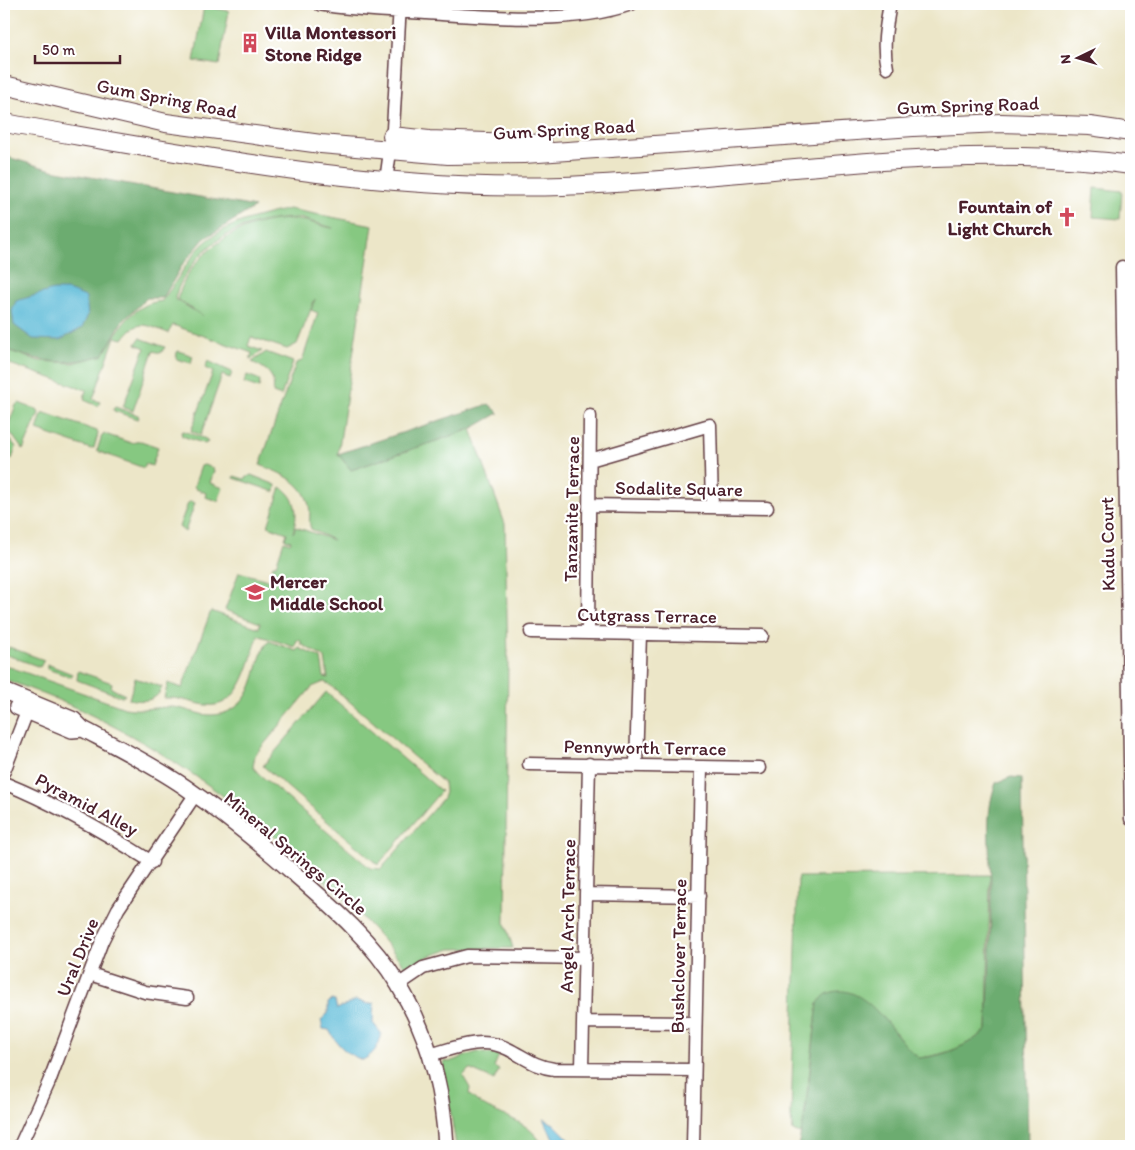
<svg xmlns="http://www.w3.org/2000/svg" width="1135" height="1150" font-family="Itim,sans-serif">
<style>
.green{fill:#86c881;stroke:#687456;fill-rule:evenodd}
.forest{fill:#6cac6f;stroke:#5b664d}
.water{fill:#59b9d7;stroke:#526c81}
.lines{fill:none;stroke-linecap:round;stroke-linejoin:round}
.minor-casing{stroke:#623d43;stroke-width:15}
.tertiary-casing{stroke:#623d43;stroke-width:18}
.secondary-casing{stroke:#623d43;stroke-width:20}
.minor{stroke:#fff;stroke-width:12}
.tertiary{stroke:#fff;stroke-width:15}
.secondary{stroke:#fff;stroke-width:18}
.labels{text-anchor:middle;stroke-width:4.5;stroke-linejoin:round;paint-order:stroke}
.poi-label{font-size:19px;font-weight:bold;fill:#4a1f2b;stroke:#fff;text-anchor:start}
.street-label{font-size:19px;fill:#4a1f2b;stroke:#fff}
</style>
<rect width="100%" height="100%" fill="#fff"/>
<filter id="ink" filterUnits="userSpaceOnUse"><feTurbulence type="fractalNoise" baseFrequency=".02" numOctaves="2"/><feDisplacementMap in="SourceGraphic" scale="10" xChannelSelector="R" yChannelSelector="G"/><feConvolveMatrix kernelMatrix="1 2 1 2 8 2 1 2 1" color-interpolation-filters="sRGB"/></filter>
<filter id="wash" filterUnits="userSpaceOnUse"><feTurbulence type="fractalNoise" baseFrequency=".0096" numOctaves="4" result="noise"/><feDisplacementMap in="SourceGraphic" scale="20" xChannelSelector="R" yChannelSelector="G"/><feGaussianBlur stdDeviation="1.12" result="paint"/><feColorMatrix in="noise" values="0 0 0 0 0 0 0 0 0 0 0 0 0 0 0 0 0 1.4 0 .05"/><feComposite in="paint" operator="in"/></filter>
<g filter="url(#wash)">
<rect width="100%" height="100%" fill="#ece6c8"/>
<!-- green -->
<path class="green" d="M204,6L229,11L219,65L194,61Z
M1095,188L1122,191L1120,219L1093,217Z
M289,209L373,225L338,454L351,470L471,429L505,524L508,662L505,923L513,948L451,949L427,957L407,969C373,925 335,889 294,853C231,799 166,751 91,715C63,701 33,690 4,679V665L125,708C141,711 155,707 171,707C180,707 188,711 197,713C219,719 239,711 249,691C257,676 258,653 269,641L297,651L299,648L321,658L324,677L328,678L325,658L301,644V641L297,640L295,647L257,635L258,637C249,661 241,710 206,705C191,703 180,697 164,698L168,683L182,688L211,611L259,628L260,623L225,610L239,572L275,582L277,577L270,575L273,565H276L284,541L290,543L291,541L285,539L287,533L268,526L281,487C298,499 298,514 293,533L296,527L333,540L311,529C308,522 311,514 309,506C304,481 280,473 260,465L296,363L302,361L318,313L311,310L315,299L297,344L287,349L251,337L248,346L262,351L250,360L252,353L173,325L168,333C147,325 138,318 123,339L115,337L93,399L100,402L98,406L84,400L86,390L4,362V349L39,361L73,363L103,355C117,332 132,303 162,301C174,286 183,268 195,253C218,224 255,217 289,209ZM299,218L333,228C322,227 311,221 299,220C257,215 214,238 190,271C184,279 181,290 177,299L203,316L175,299C177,288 183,278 190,268C216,231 255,219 299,218ZM324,682L329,684L444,783L445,792L443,798L381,869L370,868L259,774L253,767L255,755L312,687Z
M140,338L165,347L161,353L153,351L133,411L123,407L145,348L136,344Z
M179,351L193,356L191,363L176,359L177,352Z
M266,352L293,362L281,396L273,393C276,375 267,369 252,362Z
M208,361L232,372L230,378L222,375L201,435L191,431L213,372L205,368Z
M247,375L258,379L260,382L259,388L244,383Z
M19,403L37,410L39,413L23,450L7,428L16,405Z
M115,407L138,415L139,418L137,419L114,411L113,409Z
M45,413L97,431L98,434L94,448L91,449L37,430L42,414Z
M184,431L206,439L208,442L205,444L182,436L181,432Z
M105,434L131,443L141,441L158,447L152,466L146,464L144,468L97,451L102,435Z
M5,435H7L16,447L12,459L4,462Z
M204,465L213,468L214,471L210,483L223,488L218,501L205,497L206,493L196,489L194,486L201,466Z
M251,475L276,485L275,492L234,478V476L244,479Z
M191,501L195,503L185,532L179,527L188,503Z
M9,647L44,660L40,667L4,654V650L8,651Z
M47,664L72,674L71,677L47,669Z
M78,671L112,683L111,688L125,695L122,697L77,680Z
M135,678L162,687C157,702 143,702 129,699Z
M326,692L441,791L378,865L263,766Z
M990,875L987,1030C967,1046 946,1055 919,1058L908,1050L896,1033L818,1003L802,1135L793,1131L791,1117L798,877Z
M477,1052L499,1055L494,1067L499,1070L494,1080L469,1069L463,1076L470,1088L469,1094C491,1118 526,1114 543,1146H456L443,1065L445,1061L449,1062Z"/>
<!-- forest -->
<path class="forest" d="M4,156L52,170L255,207L204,239L183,264L163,298H147L121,323L103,355C63,367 43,362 4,349Z
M489,404L499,413L471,429L351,470L338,454Z
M1011,777L1022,778L1028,1146H798L805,1115L818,1003C821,1000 825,994 829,993C867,979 895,1041 919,1058C945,1056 967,1046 987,1030C989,983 991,936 991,889C991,854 983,816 996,783Z"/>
<!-- water -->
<path class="water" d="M53,290H68L86,297L88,315L82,328L60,340L33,339L14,325L12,311L16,301Z
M331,1000L335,1001L337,1009L356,1000L368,1004L374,1003L373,1023L381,1033C380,1046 374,1054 363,1060C347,1055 337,1045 329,1030L323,1029L321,1020L328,1013V1003Z
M544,1119L554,1124L571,1141L604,1146H556Z"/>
</g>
<g filter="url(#ink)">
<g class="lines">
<defs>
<path id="minor" d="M319,4C354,10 390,11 426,13C490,17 570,25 631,4
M887,68C882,46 886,26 890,4
M386,181L393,129L400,4
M1122,267L1131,819
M590,460L710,425L712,507
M590,505L767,508
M531,632L762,636
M588,633L590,416
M529,764L759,768
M636,765L640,634
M4,771L30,704
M4,783C56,804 104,832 152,862
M587,894L699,896
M90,974L145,992L187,998
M398,985L423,968L467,956L585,958
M584,1022L695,1023
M430,1055C457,1047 482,1036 508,1049C524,1057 536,1067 554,1069L694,1070
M582,1068L589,764
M20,1146L49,1082L102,941L118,909L195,795
M693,1146L701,767"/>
<path id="tertiary" d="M4,691L74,720L83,729C117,747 153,765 185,787C224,814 262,845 298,877C335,909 372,941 398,984C428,1033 443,1090 446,1146
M17,707L72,730L83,729"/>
<path id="secondary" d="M4,85L166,123L321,144L448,155L524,154L913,127L1001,123L1090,126L1131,132
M4,123C189,154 374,192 563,186C752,179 943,140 1131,165
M392,136L429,140L543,144"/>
</defs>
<!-- minor casing -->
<use href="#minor" class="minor-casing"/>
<!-- tertiary casing -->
<use href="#tertiary" class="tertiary-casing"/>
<!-- secondary casing -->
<use href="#secondary" class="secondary-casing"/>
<!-- minor -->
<use href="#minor" class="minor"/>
<!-- tertiary -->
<use href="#tertiary" class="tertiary"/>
<!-- secondary -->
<use href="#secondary" class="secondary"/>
</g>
</g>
<!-- icons -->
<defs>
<symbol id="building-bare" viewBox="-9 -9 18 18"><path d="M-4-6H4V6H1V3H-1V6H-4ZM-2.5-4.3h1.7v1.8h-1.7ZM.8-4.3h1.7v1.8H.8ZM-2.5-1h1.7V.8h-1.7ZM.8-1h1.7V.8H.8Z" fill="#d1495b" stroke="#fff" stroke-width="2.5" paint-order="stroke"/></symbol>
<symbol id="church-bare" viewBox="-9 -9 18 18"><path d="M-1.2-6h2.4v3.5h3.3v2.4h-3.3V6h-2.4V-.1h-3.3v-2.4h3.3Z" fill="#d1495b" stroke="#fff" stroke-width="2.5" paint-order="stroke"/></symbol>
<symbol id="school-bare" viewBox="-9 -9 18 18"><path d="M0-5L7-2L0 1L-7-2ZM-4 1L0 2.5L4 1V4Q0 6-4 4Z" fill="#d1495b" stroke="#fff" stroke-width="2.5" paint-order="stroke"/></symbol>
</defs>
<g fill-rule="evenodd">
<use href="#building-bare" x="236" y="29" width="28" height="28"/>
<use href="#church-bare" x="1053" y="203" width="28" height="28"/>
<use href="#school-bare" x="241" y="578" width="28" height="28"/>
</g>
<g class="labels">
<!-- poi labels -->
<g class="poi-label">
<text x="265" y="39">Villa Montessori<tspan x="265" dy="22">Stone Ridge</tspan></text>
<text x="1052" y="213" text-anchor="end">Fountain of<tspan x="1052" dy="22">Light Church</tspan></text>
<text x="270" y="588">Mercer<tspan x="270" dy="22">Middle School</tspan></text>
</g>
<!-- street labels -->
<g class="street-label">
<text transform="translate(167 98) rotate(11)" y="7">Gum Spring Road</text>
<text transform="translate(968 105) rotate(-2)" y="7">Gum Spring Road</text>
<text transform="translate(564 129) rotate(-3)" y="7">Gum Spring Road</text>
<text transform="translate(679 488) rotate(1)" y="7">Sodalite Square</text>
<text transform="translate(571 509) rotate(-89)" y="7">Tanzanite Terrace</text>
<text transform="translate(1107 544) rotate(-91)" y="7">Kudu Court</text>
<text transform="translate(647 615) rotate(1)" y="7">Cutgrass Terrace</text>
<text transform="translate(645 747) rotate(1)" y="7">Pennyworth Terrace</text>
<text transform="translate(87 804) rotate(28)" y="7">Pyramid Alley</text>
<text transform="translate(296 853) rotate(40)" y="7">Mineral Springs Circle</text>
<text transform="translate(567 916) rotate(-89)" y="7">Angel Arch Terrace</text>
<text transform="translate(678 956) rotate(-89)" y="7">Bushclover Terrace</text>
<text transform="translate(77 957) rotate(-68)" y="7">Ural Drive</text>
</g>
</g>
<!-- margin -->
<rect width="1135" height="1150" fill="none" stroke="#fff" stroke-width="20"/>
<!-- north arrow -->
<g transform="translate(1078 58) rotate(265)" stroke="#ffffff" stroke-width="4" paint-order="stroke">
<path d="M0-4L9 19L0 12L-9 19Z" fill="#4a1f2b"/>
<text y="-8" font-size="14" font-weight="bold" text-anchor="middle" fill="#4a1f2b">N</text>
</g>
<!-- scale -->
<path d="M35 55v8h85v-8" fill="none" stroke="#4a1f2b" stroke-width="2.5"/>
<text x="42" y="55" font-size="15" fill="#4a1f2b" stroke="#ffffff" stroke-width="4" paint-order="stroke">50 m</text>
</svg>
